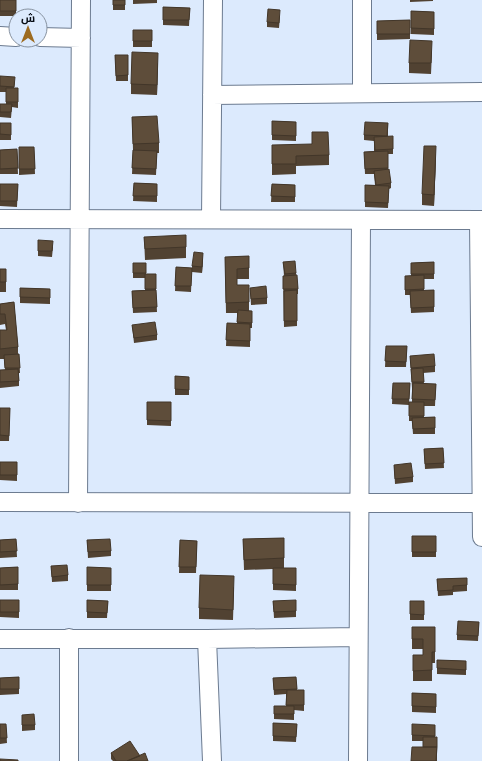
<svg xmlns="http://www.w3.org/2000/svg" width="482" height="761" font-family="Montserrat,Cairo,sans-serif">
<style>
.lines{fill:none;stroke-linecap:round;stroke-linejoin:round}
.minor-casing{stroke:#6c7b90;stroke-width:20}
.minor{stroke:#fff;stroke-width:18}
.wall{fill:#514232}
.shaded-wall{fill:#423629}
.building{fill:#5e4d3a;stroke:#423629}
</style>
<rect width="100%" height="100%" fill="#dceafd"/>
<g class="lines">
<defs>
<path id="minor" d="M362,0V93
M0,36L16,37
M40,37L81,38
M212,95L482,92
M0,219L482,220
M211,219L213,0
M479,220L482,537
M0,502L482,503
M78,503L81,0
M69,638V761
M0,639H207L358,637
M207,639L212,761
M358,761L361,220"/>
</defs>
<!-- minor casing -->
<use href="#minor" class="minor-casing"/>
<!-- minor -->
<use href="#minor" class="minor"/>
</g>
<!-- wall -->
<path class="wall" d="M0,0H16V16H0Z
M113,0H125V10H113Z
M133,0H157V3L133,4Z
M410,0H433V1L410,2Z
M163,7L190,8L189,26L163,25Z
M411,11L434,12V35L411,34Z
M280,16L279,28L267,27V22Z
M410,20V39L377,40V21Z
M133,30H152V47H133Z
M432,52L431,74L409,73V63Z
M115,55L128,75V81H116Z
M158,63L157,95L131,94V84Z
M0,76L15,82L14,88H18V108L12,107L11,118L0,117V104H6V92H0Z
M132,117L159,143V153H157L156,175L132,174L133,150Z
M272,121L296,122V141L272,140Z
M0,123L11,128V140H0Z
M388,123V137L393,149V154H388V169L391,183V188L389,189L388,208L365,207V185H375L374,174H365L364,152L374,151V141L364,140V135Z
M272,145L329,155V165L296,166V174L272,175Z
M19,147H34L35,174L19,175Z
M17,149L18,174H0V150Z
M436,157L434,206L422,205V194Z
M134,183L157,184V202L133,201Z
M0,184H18L17,207L0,206Z
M272,184L295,185V202H271Z
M144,237L186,247V258L145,260Z
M38,240L53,247L52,257L38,256Z
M249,256V279H237V285L249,302V311L252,316V328H250V347L226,346L227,323L237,324V313H226L225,257Z
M203,259L202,273L192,272V266Z
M283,262L296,273L298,289V294H297V326L284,327L283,276H284Z
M434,262V279H424V291L434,290V312L411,313L410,295H405V276H411V263Z
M133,263H146V274H156V290L157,312L133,313L132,291L145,290V278H133Z
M176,267L192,268L191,292L175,291Z
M0,269H6V292H0Z
M20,288L50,289V304L20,303Z
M250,288L267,298V304L251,305Z
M14,302L18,347V354H19L20,373H19V386L0,388V370H5L4,359H0V330H6L5,324L0,325V304Z
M132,325L157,335V340L134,343Z
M386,346H407L406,367H385Z
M410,356L435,366V372L423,373L424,384H436L435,406H424V417H435V434H413L412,421H409V402H412V388Z
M175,376L189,377V395H175Z
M393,383H410L409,405L392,404Z
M147,402H171V426L147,425Z
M0,408H10L9,441H0Z
M443,448L444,468L425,469L424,449Z
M0,462H17V481L0,480Z
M394,465L413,477V482L395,484Z
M412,536H436V557H412Z
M284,538V568H296V591L273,590V569L244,570L243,539Z
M16,539L17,557L0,558V540Z
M87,540L111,551V556L88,558Z
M180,540L197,541L196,573H179Z
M51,566L68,575V581L52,582Z
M18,567V590H0V568Z
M87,567L111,568V591H87Z
M467,578V591L453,592V595L438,596L437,579Z
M234,587L233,620L199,619V608Z
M0,600H19V618L0,617Z
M87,600L108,601L107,618H87Z
M273,601L296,611V617L274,618Z
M410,601H424V620H410Z
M479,622L478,641L457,640V635Z
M412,627H435V663H432V681H413V655H423V649H412Z
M437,660L466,661V675L437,674Z
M19,677V694L0,695V678Z
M296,677L297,690H304V711L294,710V720L274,719V706H286V694L274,695L273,678Z
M412,693L436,694V713L412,712Z
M22,715L35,725V730L22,731Z
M273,723L297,724L296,742L273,741Z
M0,724H6L7,743L0,744Z
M435,725V737H437V761H411L423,747V741H412V735Z
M111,753L140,756L148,761H113L111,759Z"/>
<!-- shaded-wall -->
<path class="shaded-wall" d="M158,53V63L157,95V85Z
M436,146V157L434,206V195Z
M203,253V259L202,273V267Z"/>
<!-- building -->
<path class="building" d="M0,0H16V11H0Z
M113,0H125V5H113Z
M163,7L190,8L189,20H163Z
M268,9L280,10L279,23L267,22Z
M411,11L434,12V29L411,28Z
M410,20V34H377V21Z
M133,30H152V41H133Z
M410,40L432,41L431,63H409Z
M132,52L158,53L157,85L131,84Z
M115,55H128V75L116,76Z
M0,76L15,77L14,87L0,86Z
M6,88H18V102H6Z
M0,104H12L11,112H0Z
M157,116L159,143L133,144L132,117Z
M272,121L296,122V136L272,135Z
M365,122L388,123L387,136L364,135Z
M0,123H11V135L0,134Z
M312,132H328L329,155L296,156V164H272V145L312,144Z
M393,136V149L375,150L374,137Z
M424,146H436L434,195L422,194Z
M19,147H34L35,169H19Z
M17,149L18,168L0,169V150Z
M133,150L157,151L156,169L132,168Z
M388,151V168L365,169L364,152Z
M389,169L391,183L376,185L374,171Z
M134,183L157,184V196H133Z
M0,184H18L17,201H0Z
M272,184L295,185V197L271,196Z
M365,185L389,186L388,203L365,202Z
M186,235V247L145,249L144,237Z
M38,240L53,241L52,251H38Z
M194,252L203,253L202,267L192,266Z
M249,256V268L237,269V285H249V302L226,303L225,257Z
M295,261L296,273L285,274L283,262Z
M434,262V274H411V263Z
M133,263H146V273H133Z
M176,267L192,268L191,286H175Z
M0,269H6V282H0Z
M145,274H156V289H145Z
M297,275L298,289H283V276Z
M424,275V289L405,290V276Z
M266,286L267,298L251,299L250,288Z
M20,288L50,289V298L20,297Z
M156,290L157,307L133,308L132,291Z
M297,290V321H284V291Z
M434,290V307L411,308L410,291Z
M14,302L18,347L0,349V330H7L5,314H0V304Z
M238,310L252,311V323L237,322Z
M155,322L157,335L134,338L132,325Z
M227,323L250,324V341L226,340Z
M386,346H407L406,362L385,361Z
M19,354L20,368H5L4,355Z
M434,354L435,366L411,368L410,356Z
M423,368L424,382H412L411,369Z
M18,369L19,381L0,382V370Z
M175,376L189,377V390L175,389Z
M393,383H410L409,399H392Z
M413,383L436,384L435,400L412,399Z
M147,402H171V421L147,420Z
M409,402H424V416H409Z
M0,408H10L9,436L0,435Z
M435,417V428L413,429L412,418Z
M443,448L444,463L425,464L424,449Z
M0,462H17V475H0Z
M411,463L413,477L395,479L394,465Z
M412,536H436V552H412Z
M284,538V558L244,560L243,539Z
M16,539L17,551L0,552V540Z
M110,539L111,551L88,552L87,540Z
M180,540L197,541L196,567H179Z
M67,565L68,575L52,577L51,566Z
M18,567V584L0,585V568Z
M87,567L111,568V585H87Z
M273,568H296V585L273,584Z
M200,575L234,576L233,610L199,608Z
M467,578V585L453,586V590L438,591L437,579Z
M0,600H19V612H0Z
M87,600L108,601L107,613L87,612Z
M296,600V611L274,612L273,601Z
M410,601H424V615L410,614Z
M458,621L479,622L478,636L457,635Z
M412,627H435V652H432V670L413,671V655H423V639H412Z
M437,660L466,661V670L437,668Z
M19,677V689H0V678Z
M296,677L297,689L274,690L273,678Z
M287,690H304V705H286Z
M412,693L436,694V707L412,706Z
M274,706H294V714H274Z
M34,714L35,725H22V715Z
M273,723L297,724L296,737L273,736Z
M0,724H6L7,738H0Z
M412,724L435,725V736L412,735Z
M423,737H437V747H423Z
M130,741L140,756L127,761H116L111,753Z
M412,747H437L436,761H411Z
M145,753L148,761H127Z
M0,759L18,760V761H0Z"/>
<!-- north arrow -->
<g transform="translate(28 28)"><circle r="19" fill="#dceafd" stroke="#8792a0"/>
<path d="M0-3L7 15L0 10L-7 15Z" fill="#9d6b20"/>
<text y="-6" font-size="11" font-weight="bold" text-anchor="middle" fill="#080d15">ش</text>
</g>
</svg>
